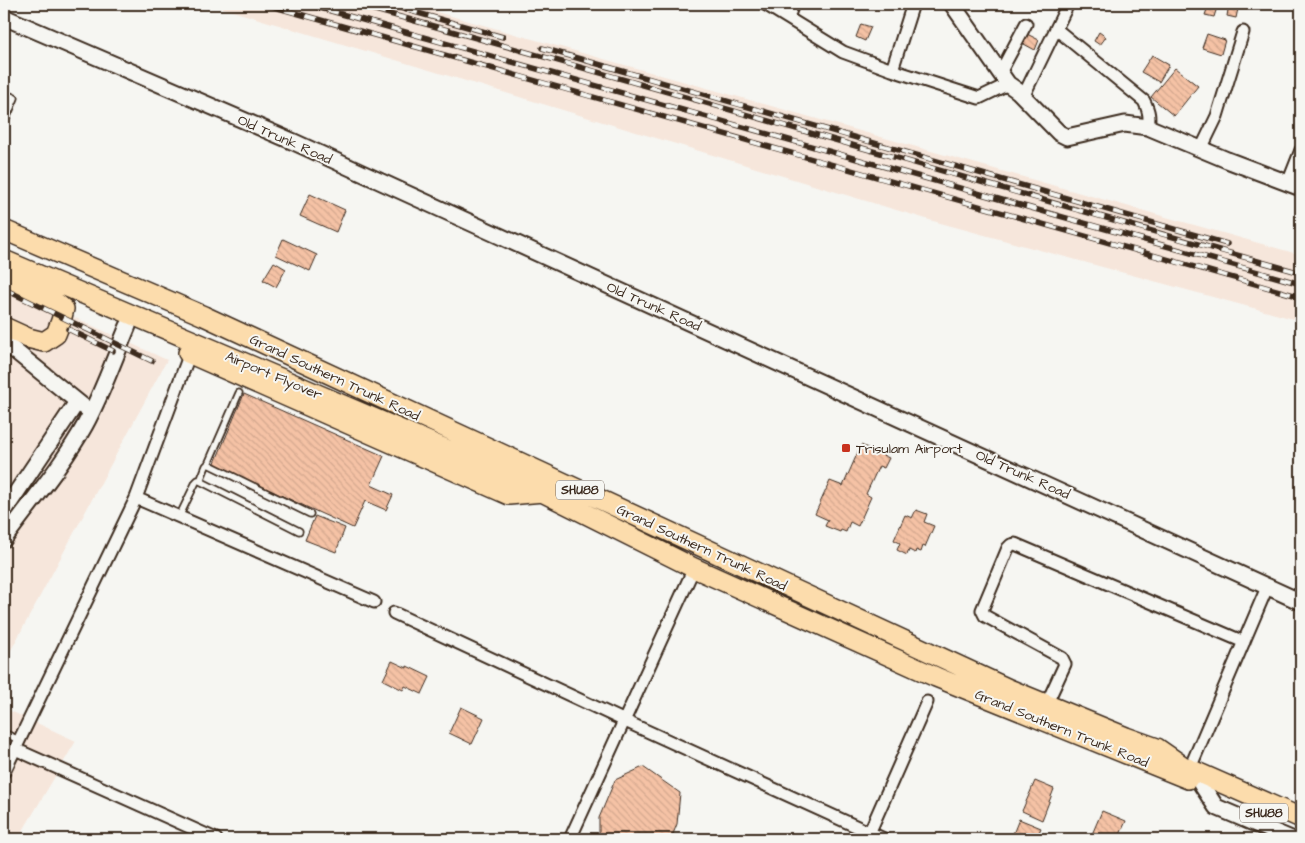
<svg xmlns="http://www.w3.org/2000/svg" width="1305" height="843" font-family="'Architects Daughter',sans-serif">
<style>
.built{fill:#f6e6db}
.building{fill:url(#building-back-hatch);stroke:#3b2a1e}
.lines{fill:none;stroke-linecap:round;stroke-linejoin:round}
.service-casing{stroke:#3b2a1e;stroke-width:9}
.minor-casing{stroke:#3b2a1e;stroke-width:15}
.tertiary-casing{stroke:#3b2a1e;stroke-width:19}
.primary-casing{stroke:#3b2a1e;stroke-width:22}
.service{stroke:#f6f6f2;stroke-width:5.5}
.minor{stroke:#f6f6f2;stroke-width:11}
.tertiary{stroke:#f6f6f2;stroke-width:15}
.primary{stroke:#fcdcac;stroke-width:19}
.rail-casing{stroke:#3b2a1e;stroke-width:5.5}
.rail{stroke:#f6f6f2;stroke-width:4;stroke-dasharray:11;stroke-linecap:butt}
.poi-dot{fill:#c8321e;stroke:#f6f6f2;stroke-width:2}
.labels{text-anchor:middle;stroke-width:4;stroke-linejoin:round;paint-order:stroke}
.shield{fill:#f6f6f2;stroke:#73675e;stroke-width:1}
.shield-label{font-size:12px;font-weight:bold;fill:#3b2a1e}
.street-label{font-size:14px;fill:#3b2a1e;stroke:#f6f6f2}
.poi-label{font-size:14px;fill:#3b2a1e;stroke:#f6f6f2;text-anchor:start}
</style>
<defs>
<pattern id="building-back-hatch" width="6" height="6" patternUnits="userSpaceOnUse" patternTransform="scale(1.25)"><rect width="6" height="6" fill="#f5c2a5"/><path d="M-1 5l2 2M0 0l6 6M5-1l2 2" fill="none" stroke="#d3a78e"/></pattern>
</defs>
<rect width="100%" height="100%" fill="#f6f6f2"/>
<filter id="ink" filterUnits="userSpaceOnUse"><feTurbulence type="fractalNoise" baseFrequency=".02" numOctaves="2"/><feDisplacementMap in="SourceGraphic" scale="10" xChannelSelector="R" yChannelSelector="G"/><feConvolveMatrix kernelMatrix="1 2 1 2 8 2 1 2 1" color-interpolation-filters="sRGB"/></filter>
<g filter="url(#ink)">
<!-- built -->
<path class="built" d="M209,4H408L1301,255V321L933,221Z
M4,285L167,360L4,663Z
M4,708L76,741L18,839H4Z"/>
<!-- building -->
<path class="building" d="M1209,4H1218L1214,17L1205,15Z
M1229,4H1239L1236,18L1227,16Z
M861,24L871,27L865,41L856,37Z
M1099,32L1106,37L1100,45L1094,41Z
M1027,34L1039,40L1035,50L1022,43Z
M1207,34L1225,40L1221,54L1202,48Z
M1152,55L1169,65L1159,82L1141,72Z
M1175,68L1198,86L1174,116L1151,97Z
M310,194L345,210L336,232L300,216Z
M283,239L317,255L310,271L276,255Z
M274,262L286,269L276,287L263,280Z
M244,394L384,456L371,485L393,495L386,510L365,501L353,528L214,465Z
M861,445L889,458L884,468L879,466L866,494L871,497L858,526L850,522L846,532L841,530L840,532L825,526L828,520L815,514L830,481L843,486Z
M916,510L927,514L924,522L934,526L925,547L923,546L921,552L916,550L915,553L909,550L907,555L897,550L900,543L894,540L905,515L912,518Z
M315,516L345,528L336,552L305,540Z
M392,661L407,668V666L430,677L422,694L405,686L403,690L383,680Z
M461,707L484,718L472,744L449,733Z
M643,767L680,793L677,824L671,839H599V818L615,780Z
M1035,781L1054,789L1042,820L1022,811Z
M1102,811L1126,821L1118,839H1090Z
M1019,819L1041,828L1036,839H1011Z"/>
<g class="lines">
<defs>
<path id="service" d="M4,93L15,98L4,124
M208,464L239,393
M200,481L206,466L208,464L310,514
M179,517L196,482L198,480L299,531
M4,733L19,740"/>
<path id="minor" d="M765,4L843,52L892,70L979,98L1008,84
M788,18L793,4
M1056,29L1144,101C1149,111 1150,117 1148,127
M892,70L912,7
M1000,73L1026,24
M1023,97L1068,4
M1201,149L1217,116L1243,32
M1288,183L1301,150
M136,498L374,602
M394,613L625,721L884,839
M1046,705L1065,664L1062,658L985,616L982,610L1008,548L1011,545L1015,544L1244,642
M15,749L216,839
M1193,761L1268,585
M4,772L136,498L190,353
M867,838L927,702
M570,839L694,568"/>
<path id="tertiary" d="M952,4L1008,84L1018,91L1059,133L1067,137L1125,124L1148,127L1227,160L1301,188
M4,17L294,142L1301,602
M4,342L84,407
M4,511L77,402
M4,539C31,502 62,466 85,425C102,394 114,359 128,326
M1201,784L1216,807L1291,839"/>
<path id="primary" d="M4,230L204,316L1009,689L1126,737L1157,748L1183,766L1301,818
M4,260L518,480L694,568L936,677L1188,779
M4,279C24,287 47,294 64,309L61,321L56,334L44,342L28,338L4,327
M188,353L509,495L543,492"/>
</defs>
<!-- service casing -->
<use href="#service" class="service-casing"/>
<!-- minor casing -->
<use href="#minor" class="minor-casing"/>
<!-- tertiary casing -->
<use href="#tertiary" class="tertiary-casing"/>
<!-- primary casing -->
<use href="#primary" class="primary-casing"/>
<!-- service -->
<use href="#service" class="service"/>
<!-- minor -->
<use href="#minor" class="minor"/>
<!-- tertiary -->
<use href="#tertiary" class="tertiary"/>
<!-- primary -->
<use href="#primary" class="primary"/>
<defs>
<path id="rail" d="M264,4L1301,297
M306,4L1301,284
M353,4C670,90 984,185 1301,273
M386,4L503,37
M542,48L1227,244
M4,289L152,361
M68,329L113,351"/>
</defs>
<!-- rail casing -->
<use href="#rail" class="rail-casing"/>
<!-- rail -->
<use href="#rail" class="rail"/>
</g>
</g>
<!-- markers -->
<rect class="poi-dot" x="841" y="443" width="10" height="10" rx="2.5"/>
<g class="labels">
<!-- shield labels -->
<g class="shield">
<rect x="556" y="480.5" width="48" height="19" rx="4"/>
<rect x="1240" y="803.5" width="48" height="19" rx="4"/>
</g>
<g class="shield-label">
<text x="580" y="494">SHU88</text>
<text x="1264" y="817">SHU88</text>
</g>
<!-- street labels -->
<g class="street-label">
<text transform="translate(285 139) rotate(24)" y="5">Old Trunk Road</text>
<text transform="translate(654 306) rotate(24)" y="5">Old Trunk Road</text>
<text transform="translate(274 375) rotate(23)" y="5">Airport Flyover</text>
<text transform="translate(335 377) rotate(25)" y="5">Grand Southern Trunk Road</text>
<text transform="translate(1023 474) rotate(24)" y="5">Old Trunk Road</text>
<text transform="translate(702 547) rotate(25)" y="5">Grand Southern Trunk Road</text>
<text transform="translate(1062 728) rotate(22)" y="5">Grand Southern Trunk Road</text>
</g>
<!-- poi labels -->
<g class="poi-label">
<text x="856" y="453">Trisulam Airport</text>
</g>
</g>
<!-- margin -->
<rect width="1305" height="843" fill="none" stroke="#f6f6f2" stroke-width="20"/>
<rect x="10" y="10" width="1285" height="823" fill="none" stroke="#3b2a1e" stroke-width="2" filter="url(#ink)"/>
</svg>
